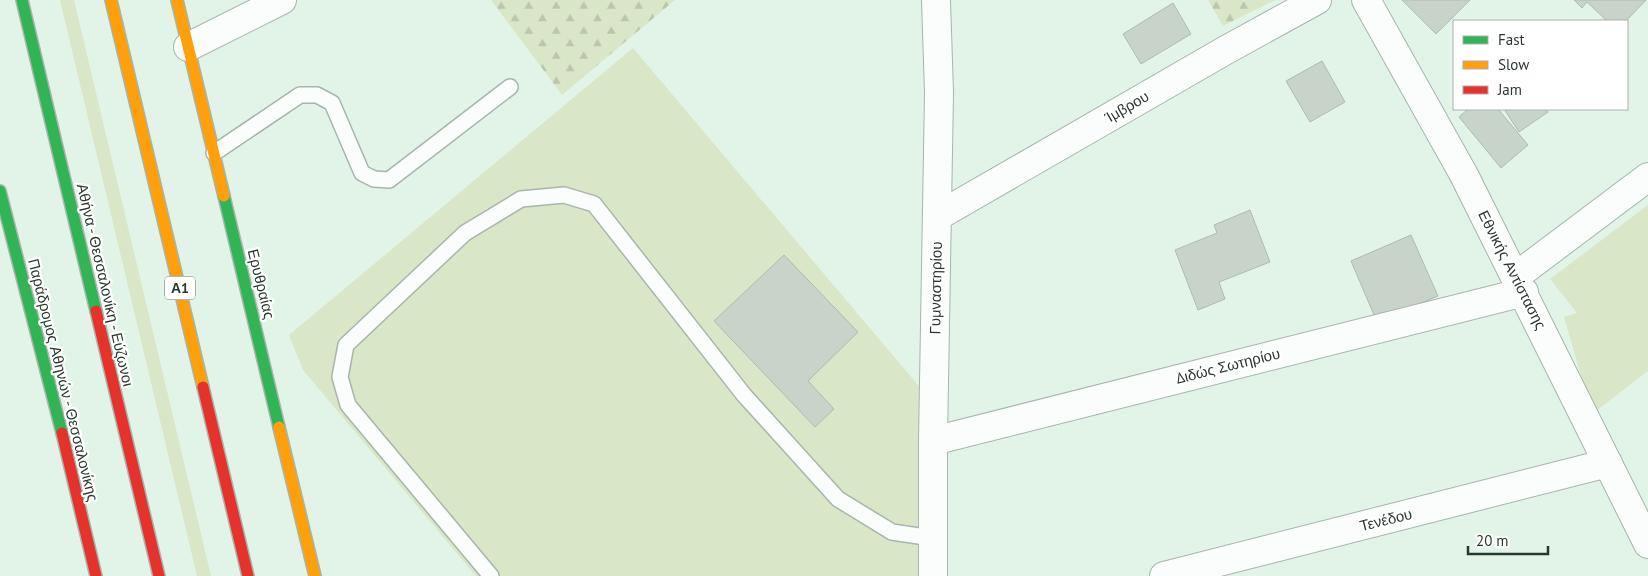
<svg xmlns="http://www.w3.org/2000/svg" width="1648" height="576" font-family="'PT Sans',sans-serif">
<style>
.green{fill:#dae6c8}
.forest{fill:url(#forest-firs)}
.building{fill:#c8d4c9;stroke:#afbbb0}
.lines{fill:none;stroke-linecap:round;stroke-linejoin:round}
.lane-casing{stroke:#a7b5ac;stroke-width:18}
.street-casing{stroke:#a7b5ac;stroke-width:30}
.fast-casing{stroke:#a7b5ac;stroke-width:14}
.slow-casing{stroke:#a7b5ac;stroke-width:14}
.jam-casing{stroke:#a7b5ac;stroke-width:14}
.lane{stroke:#fbfdfc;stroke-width:15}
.street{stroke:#fbfdfc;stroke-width:28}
.fast{stroke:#30b455;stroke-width:11}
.slow{stroke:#ff9f0a;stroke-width:11}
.jam{stroke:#e5322d;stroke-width:11}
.labels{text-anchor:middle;stroke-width:4.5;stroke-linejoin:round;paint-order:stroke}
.shield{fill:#fff;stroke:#6a736d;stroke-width:1}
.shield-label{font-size:14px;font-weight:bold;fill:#2a372f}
.street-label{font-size:15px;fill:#2a372f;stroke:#fff}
</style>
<defs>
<pattern id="forest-firs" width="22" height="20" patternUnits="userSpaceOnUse" patternTransform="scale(1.25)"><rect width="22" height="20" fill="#dae6c8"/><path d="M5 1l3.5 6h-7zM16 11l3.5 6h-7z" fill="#bbc6ac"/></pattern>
</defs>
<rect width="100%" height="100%" fill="#e2f4e8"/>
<!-- green -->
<path class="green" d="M60,0H74L211,576H197Z
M633,48L940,411L938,576H476L303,370L289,335Z
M1648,205V371L1592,414L1564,317L1577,313L1550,279Z"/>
<!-- forest -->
<path class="forest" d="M491,0H675L562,95Z
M1208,0H1275L1223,26Z"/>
<!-- building -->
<path class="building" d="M1402,0H1470L1436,34Z
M1574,0H1646L1626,21H1607L1587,2L1582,8Z
M1173,3L1191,34L1141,64L1123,34Z
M1322,61L1345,102L1310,122L1286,81Z
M1468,109H1498L1528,145L1501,168L1459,117Z
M1504,109H1546L1548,112L1519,132Z
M1250,210L1270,262L1219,282L1225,299L1198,310L1175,250L1217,233L1214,225Z
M1411,235L1438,296L1377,322L1351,261Z
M784,255L858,332L808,381L834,409L815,427L714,321Z"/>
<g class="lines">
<defs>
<path id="lane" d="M214,153L300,95H317L332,103L362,173L374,179L389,180L510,87
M491,576L348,405L340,377L346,345L465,233L521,199L564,195L594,204L744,395L838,499L892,532L932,538"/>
<path id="street" d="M1366,0L1464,175L1648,544
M188,47L282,0
M938,216L1226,50L1317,0
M1515,277L1648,177
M933,441L1524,292
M933,576V441L939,93L936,0
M1164,576L1608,463"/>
<path id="fast" d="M22,0L96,311
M0,191L62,433
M224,196L279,427"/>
<path id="slow" d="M111,0L203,387
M177,0L224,196
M279,427L315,576"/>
<path id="jam" d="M96,311L159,576
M203,387L248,576
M62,433L96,576"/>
</defs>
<!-- lane casing -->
<use href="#lane" class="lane-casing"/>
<!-- street casing -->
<use href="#street" class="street-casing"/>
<!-- fast casing -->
<use href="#fast" class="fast-casing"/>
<!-- slow casing -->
<use href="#slow" class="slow-casing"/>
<!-- jam casing -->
<use href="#jam" class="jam-casing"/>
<!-- lane -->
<use href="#lane" class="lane"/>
<!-- street -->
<use href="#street" class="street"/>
<!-- fast -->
<use href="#fast" class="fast"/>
<!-- slow -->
<use href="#slow" class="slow"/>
<!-- jam -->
<use href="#jam" class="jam"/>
</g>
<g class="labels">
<!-- shield labels -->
<rect class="shield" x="165" y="276.5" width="30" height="23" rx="4"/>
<g class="shield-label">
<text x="180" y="293">Α1</text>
</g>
<!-- street labels -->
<g class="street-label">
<text transform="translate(1127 107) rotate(-30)" y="5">Ίμβρου</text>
<text transform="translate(1512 270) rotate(63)" y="5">Εθνικής Αντίστασης</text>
<text transform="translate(261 284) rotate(76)" y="5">Ερυθραίας</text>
<text transform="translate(105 285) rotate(77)" y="5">Αθήνα - Θεσσαλονίκη - Εύζωνοι</text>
<text transform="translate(936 288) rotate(-89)" y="5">Γυμναστηρίου</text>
<text transform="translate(1228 366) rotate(-14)" y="5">Διδώς Σωτηρίου</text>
<text transform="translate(63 380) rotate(76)" y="5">Παράδρομος Αθηνών - Θεσσαλονίκης</text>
<text transform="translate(1386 520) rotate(-14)" y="5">Τενέδου</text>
</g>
</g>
<!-- legend -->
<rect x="1453" y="20" width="175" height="90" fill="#ffffff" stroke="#aaafac"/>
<rect x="1463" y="36" width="25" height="8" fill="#30b455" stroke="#aaafac"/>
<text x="1498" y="45" font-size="15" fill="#2a372f">Fast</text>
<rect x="1463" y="61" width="25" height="8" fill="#ff9f0a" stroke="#aaafac"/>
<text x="1498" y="70" font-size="15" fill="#2a372f">Slow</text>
<rect x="1463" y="86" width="25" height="8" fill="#e5322d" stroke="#aaafac"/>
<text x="1498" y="95" font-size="15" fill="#2a372f">Jam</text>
<!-- scale -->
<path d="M1468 546v8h80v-8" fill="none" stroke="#2a372f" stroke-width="2.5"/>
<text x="1476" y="546" font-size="15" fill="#2a372f" stroke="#ffffff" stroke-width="4" paint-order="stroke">20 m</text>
</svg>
